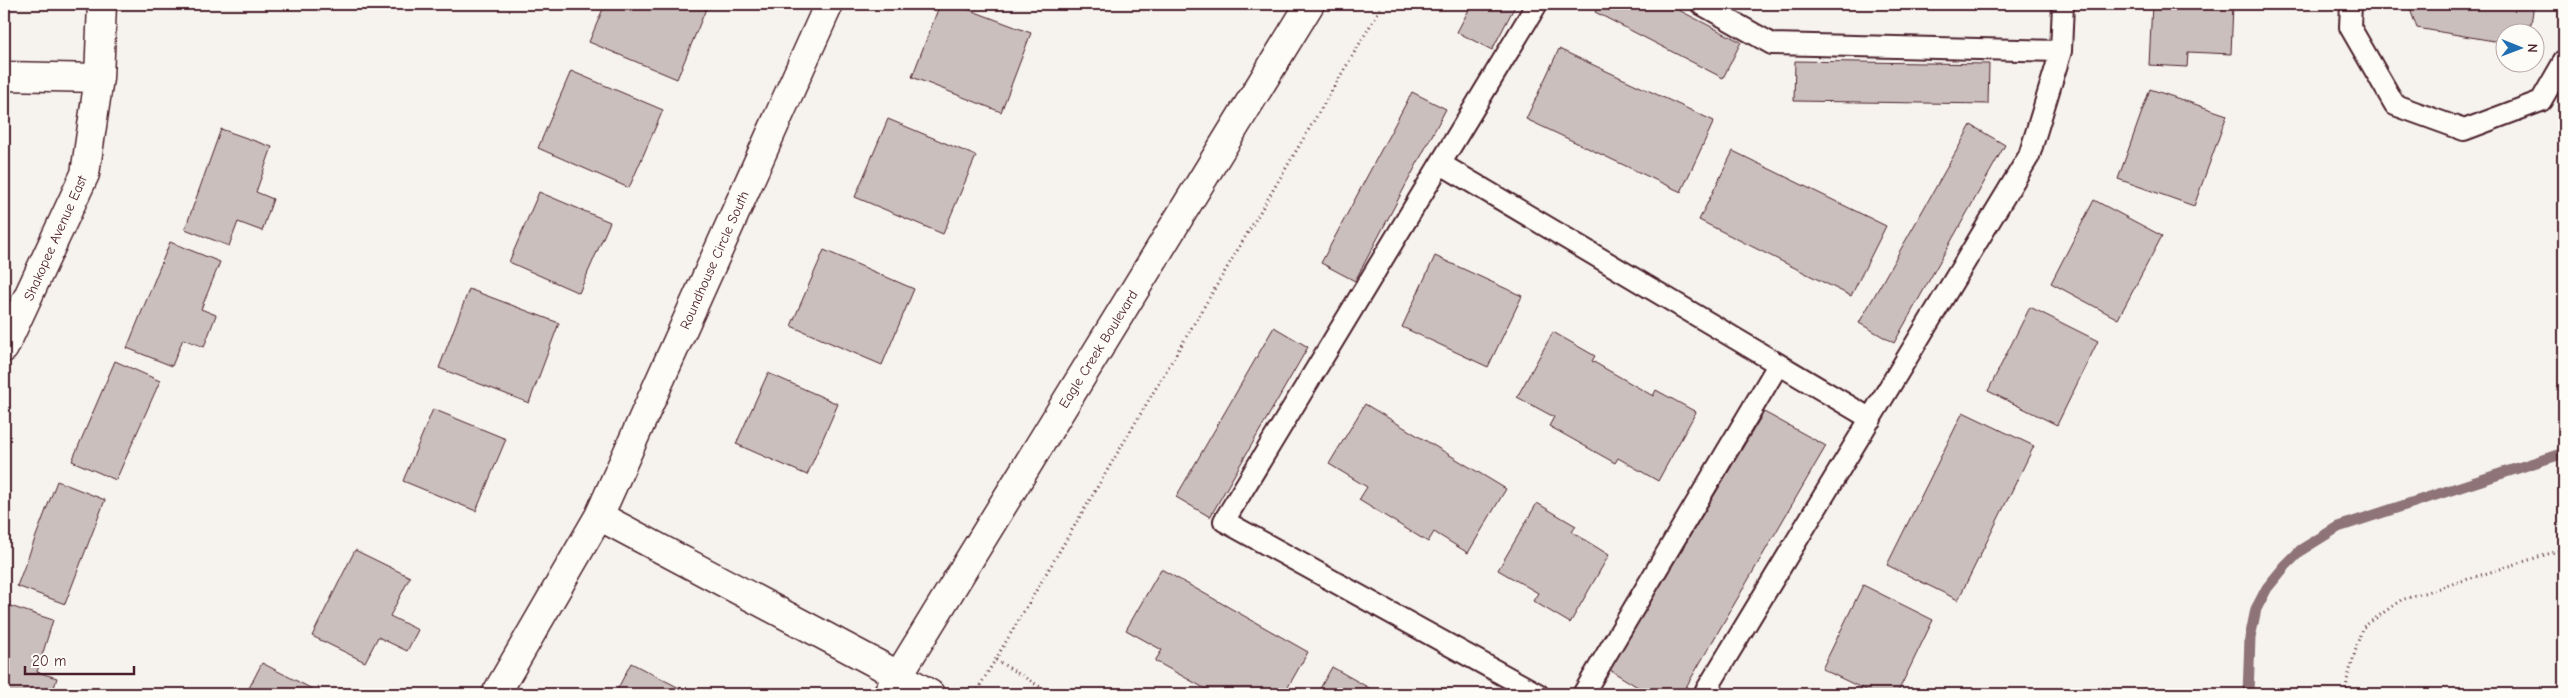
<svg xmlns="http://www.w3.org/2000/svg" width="2568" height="698" font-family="'Comic Neue',sans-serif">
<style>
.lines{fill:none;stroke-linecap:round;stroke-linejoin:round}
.stream{stroke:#8e7378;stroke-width:11}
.building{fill:#cbbfbe;stroke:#4a1f2b}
.lane-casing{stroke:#4a1f2b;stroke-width:24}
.street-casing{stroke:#4a1f2b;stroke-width:31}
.secondary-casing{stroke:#4a1f2b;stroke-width:31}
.path{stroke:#4a1f2b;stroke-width:3;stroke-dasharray:1 4;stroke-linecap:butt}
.lane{stroke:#fdfcf7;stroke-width:20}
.street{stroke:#fdfcf7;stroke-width:28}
.secondary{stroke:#fdfcf7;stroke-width:28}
.labels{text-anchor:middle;stroke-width:4.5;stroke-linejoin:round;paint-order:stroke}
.street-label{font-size:14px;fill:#4a1f2b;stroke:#fdfcf7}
</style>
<rect width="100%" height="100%" fill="#f6f3ef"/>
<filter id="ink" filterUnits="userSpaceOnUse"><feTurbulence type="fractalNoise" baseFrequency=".02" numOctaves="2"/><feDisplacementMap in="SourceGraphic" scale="10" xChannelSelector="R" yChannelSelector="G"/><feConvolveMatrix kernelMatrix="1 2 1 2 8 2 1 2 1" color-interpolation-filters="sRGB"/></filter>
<g filter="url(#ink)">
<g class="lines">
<!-- stream -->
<path class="stream" d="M2248,694L2250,638L2256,609L2267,588L2285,566L2301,550L2338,527L2564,453"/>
</g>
<!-- building -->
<path class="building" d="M605,4H708L677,79L589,42Z
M940,4H954L1031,33L1001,112L912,77Z
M1472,4H1516L1492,50L1457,32Z
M1599,4H1667L1741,42L1723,78L1595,12Z
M2152,4H2233L2231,54L2188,52L2187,67L2149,65Z
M2408,4H2534L2531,24L2513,32H2506V36L2494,41L2417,28Z
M1559,49L1714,121L1681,192L1526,119Z
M1795,61L1989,64L1988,104L1794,101Z
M571,71L663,110L629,188L538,148Z
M2150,89L2227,115L2194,206L2118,179Z
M1412,92L1446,109L1355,281L1321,263Z
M888,119L976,156L943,234L855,197Z
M1971,125L2005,145L1894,343L1859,323Z
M221,129L272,147L256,192L273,199L262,231L238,222L229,246L185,229Z
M1733,151L1886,226L1851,296L1699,220Z
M539,192L610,222L579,293L509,262Z
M2094,200L2162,236L2118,319L2051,283Z
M170,242L220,262L201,309L216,315L204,347L183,339L172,366L127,348Z
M824,250L914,289L882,365L791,326Z
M1435,256L1522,296L1488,367L1402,327Z
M469,289L559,323L529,403L439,368Z
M2030,307L2098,341L2057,425L1988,391Z
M1274,327L1308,347L1210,517L1176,497Z
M1553,332L1595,356L1592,361L1653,396L1656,390L1696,412L1658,481L1618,458L1615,463L1549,426L1554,417L1517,397Z
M115,361L160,381L116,480L72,461Z
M768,373L838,404L807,475L736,444Z
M1365,404L1506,489L1468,553L1434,532L1428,542L1359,500L1367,487L1329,464Z
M433,409L506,439L476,511L403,481Z
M1764,412L1826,446L1682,694H1649L1610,670Z
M1963,412L2034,446L1958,600L1887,565Z
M57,481L105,500L65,604L17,586Z
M1537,503L1576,526L1572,532L1609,555L1570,623L1533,601L1538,593L1498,570Z
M355,550L410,577L390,616L418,630L407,651L378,637L365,662L312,636Z
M1161,569L1308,652L1284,694H1215L1155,661L1162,650L1126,630Z
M1863,585L1933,620L1897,694H1874L1822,669Z
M4,604L53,620L37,672L57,678L52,694H4Z
M262,663L322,694H246Z
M631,663L691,694H615Z
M1332,667L1378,693V694H1317Z"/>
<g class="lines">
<defs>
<path id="lane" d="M1537,4L1224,521L1538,694
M1701,4L1772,44L2061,51
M2351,4L2350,27L2395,105L2464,130L2541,101L2564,61
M1441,164L1871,419
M1583,694L1778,365
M1704,694L2029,156L2061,51L2063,4"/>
<path id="street" d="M4,76L99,78
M4,348L85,174L99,78L102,4
M599,516L898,675
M496,694L599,516L829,4"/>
<path id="secondary" d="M898,675L930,694
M887,694L1310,4"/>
</defs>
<!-- lane casing -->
<use href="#lane" class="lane-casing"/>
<!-- street casing -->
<use href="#street" class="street-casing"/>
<!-- secondary casing -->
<use href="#secondary" class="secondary-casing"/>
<!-- path -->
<path class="path" d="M996,660L1052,694
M975,694L1383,4
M2346,694L2347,680L2362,628L2401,600L2564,549"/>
<!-- lane -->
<use href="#lane" class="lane"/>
<!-- street -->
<use href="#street" class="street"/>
<!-- secondary -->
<use href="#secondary" class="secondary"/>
</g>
</g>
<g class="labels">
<!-- street labels -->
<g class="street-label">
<text transform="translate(55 238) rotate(-66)" y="5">Shakopee Avenue East</text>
<text transform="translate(714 260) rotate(-66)" y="5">Roundhouse Circle South</text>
<text transform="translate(1098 349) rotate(-58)" y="5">Eagle Creek Boulevard</text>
</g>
</g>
<!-- margin -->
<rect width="2568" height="698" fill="none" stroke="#fdfcf7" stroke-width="20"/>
<rect x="10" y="10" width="2548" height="678" fill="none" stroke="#4a1f2b" stroke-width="2" filter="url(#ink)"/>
<!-- north arrow -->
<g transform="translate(2520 48) rotate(91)"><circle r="24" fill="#fdfcf7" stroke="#b5a4a5"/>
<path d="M0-4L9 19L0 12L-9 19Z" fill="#1f6fb2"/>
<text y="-8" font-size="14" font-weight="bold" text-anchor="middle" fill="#4a1f2b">N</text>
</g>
<!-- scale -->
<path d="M25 666v8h109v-8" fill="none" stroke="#4a1f2b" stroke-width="2.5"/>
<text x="32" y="666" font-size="15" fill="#4a1f2b" stroke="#fdfcf7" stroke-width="4" paint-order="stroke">20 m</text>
</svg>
